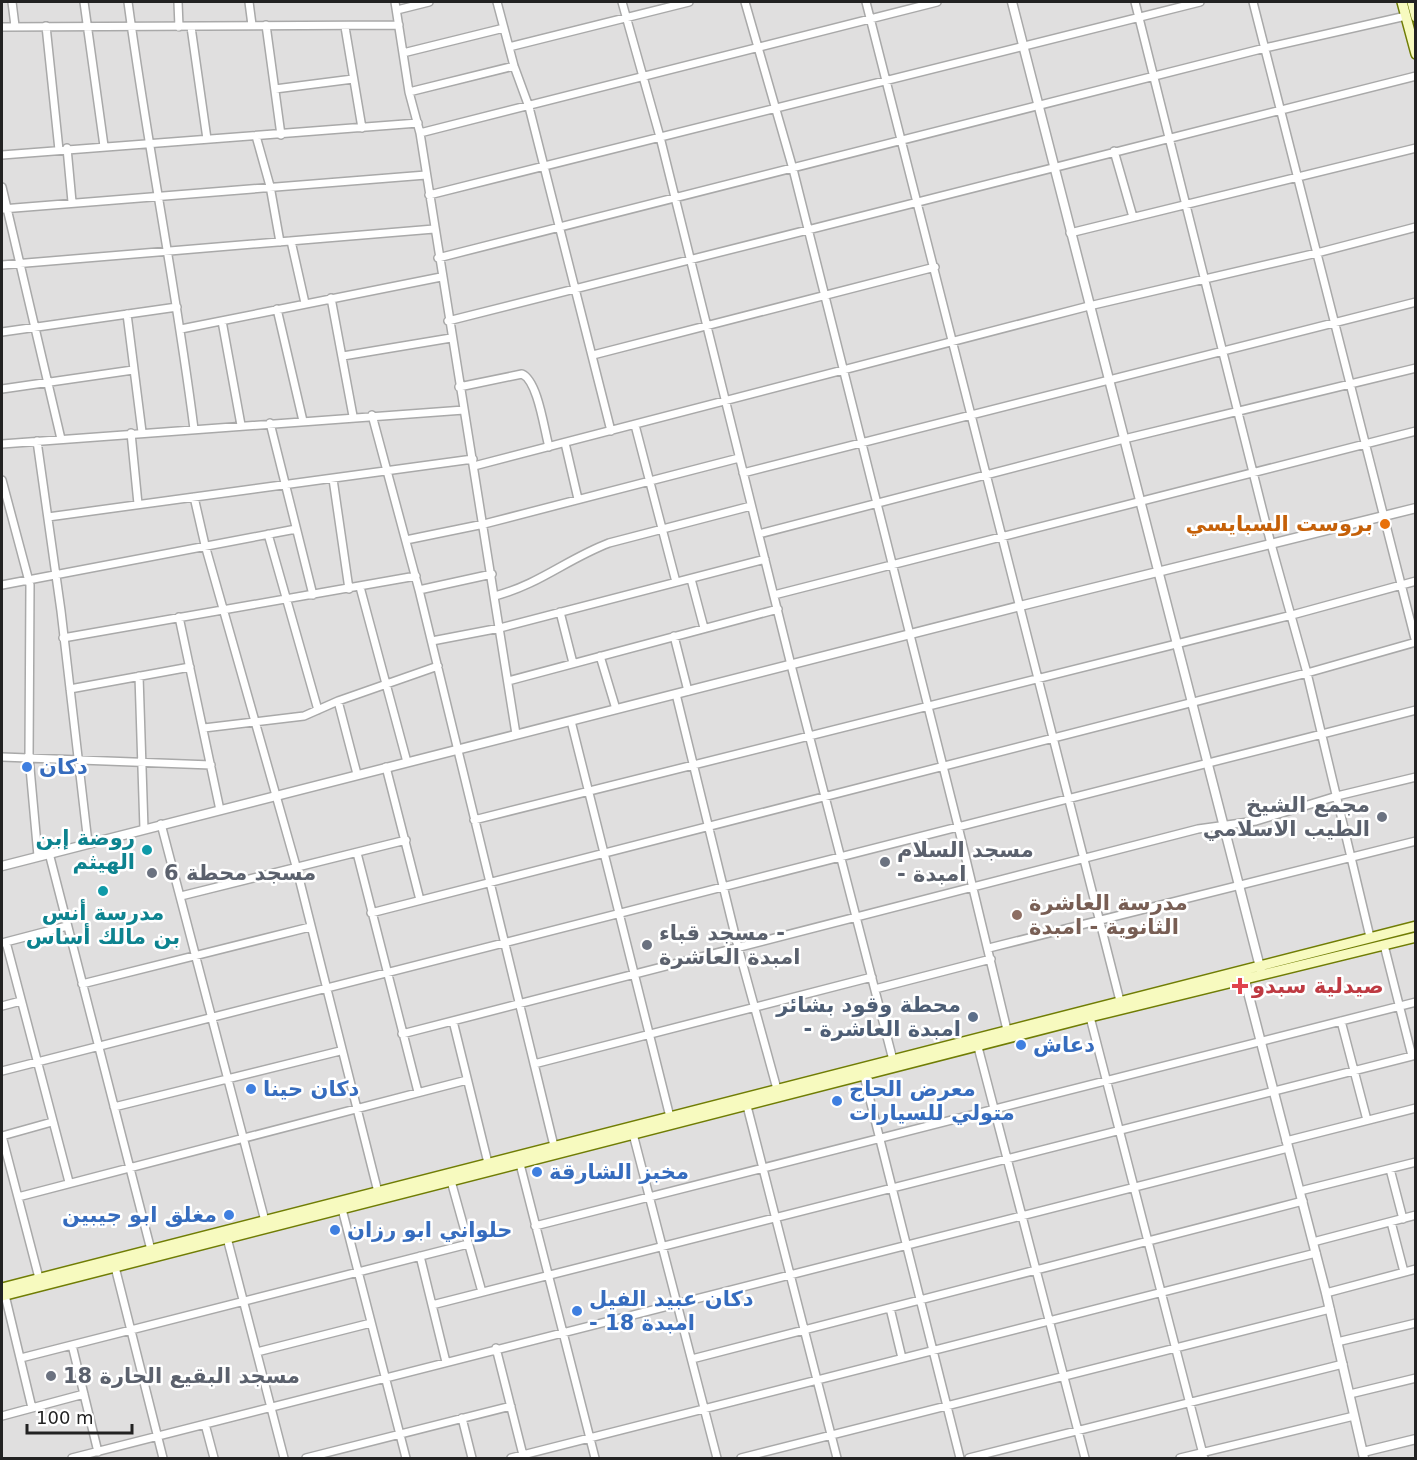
<svg xmlns="http://www.w3.org/2000/svg" width="1417" height="1460" font-family="'DejaVu Sans','Noto Naskh Arabic',sans-serif">
<style>
.residential{fill:#e0dfdf}
.lines{fill:none;stroke-linecap:round;stroke-linejoin:round}
.minor-casing{stroke:#a9a9a9;stroke-width:10}
.tertiary-casing{stroke:#a9a9a9;stroke-width:11}
.secondary-casing{stroke:#707d05;stroke-width:12}
.minor{stroke:#fff;stroke-width:7}
.tertiary{stroke:#fff;stroke-width:8}
.secondary{stroke:#f7fabf;stroke-width:9}
.food-dot{fill:#e8710a;stroke:#fff;stroke-width:2}
.shop-dot{fill:#3f7fe0;stroke:#fff;stroke-width:2}
.worship-dot{fill:#6b7280;stroke:#fff;stroke-width:2}
.culture-dot{fill:#0f9aa8;stroke:#fff;stroke-width:2}
.education-dot{fill:#8d6e63;stroke:#fff;stroke-width:2}
.health-dot{fill:#e0444e;stroke:#fff;stroke-width:2}
.service-dot{fill:#5c6f8a;stroke:#fff;stroke-width:2}
.labels{text-anchor:middle;stroke-width:5;stroke-linejoin:round;paint-order:stroke}
.food-label{font-size:21px;font-weight:bold;fill:#c56008;stroke:#fff;text-anchor:end}
.shop-label{font-size:21px;font-weight:bold;fill:#366cbe;stroke:#fff;text-anchor:start}
.worship-label{font-size:21px;font-weight:bold;fill:#5b616d;stroke:#fff;text-anchor:start}
.culture-label{font-size:21px;font-weight:bold;fill:#0d838f;stroke:#fff;text-anchor:end}
.education-label{font-size:21px;font-weight:bold;fill:#785e54;stroke:#fff;text-anchor:start}
.health-label{font-size:21px;font-weight:bold;fill:#be3a42;stroke:#fff;text-anchor:start}
.service-label{font-size:21px;font-weight:bold;fill:#4e5e75;stroke:#fff;text-anchor:end}
</style>
<rect width="100%" height="100%" fill="#f2efe9"/>
<!-- residential -->
<path class="residential" d="M2,2H1415V1458H2Z"/>
<g class="lines">
<defs>
<path id="minor" d="M12,2L15,26
M84,2L104,146
M128,2C147,144 176,286 194,429
M178,2L179,27
M249,2L252,25
M395,2L409,92L420,133L516,734
M497,2L514,66L529,107L611,431
M622,2L660,137L791,665L893,1060
M745,2L793,169L958,826L1008,1034
M866,2L1120,1001
M1135,2L1271,544L1307,673L1370,937
M1253,2L1416,643
M397,10L429,2
M266,25L281,135
M46,26L59,150
M2,27L399,25
M191,27L207,139
M345,27L362,128
M509,47L689,2
M403,53L504,28
M275,89L353,79
M409,92L514,66
M420,133L937,2
M256,136L270,186L280,242
M67,148L72,202
M1114,151L1133,217
M2,155L418,123
M2,187L61,439
M429,195L1200,2
M2,209L426,175
M1070,233L1416,148
M291,241L305,303
M438,258L1265,48L1406,16
M2,265L434,229
M331,298L353,416
M277,309L303,421
M127,314L142,432
M222,321L241,425
M448,321L1416,76
M181,329L441,277
M2,332L177,307
M593,355L935,267
M343,356L451,338
M459,387L522,374C538,381 544,429 549,447
M2,389L133,370
M372,415L419,590L554,1146
M270,423L313,595
M635,425L676,582
M131,433L138,504
M37,441L61,611L88,843
M565,443L578,499
M2,444L464,410
M474,466L1089,306L1317,253L1416,227
M743,473L1416,302
M333,479L349,589
M2,480L30,585L29,757L38,856
M194,497L205,545L296,866L378,1192
M48,517L473,459
M268,534L318,710
M759,534L1124,439L1416,368
M406,540L484,524L739,458
M691,579L704,628
M2,585L296,529
M360,587L407,762
M419,590L492,574
M774,595L1416,431
M495,596C540,584 567,559 609,543L751,506
M560,612L573,663
M179,617L220,810
M674,636L688,691
M63,638L416,576
M432,641L500,628L765,559
M600,656L616,709
M139,676L144,829
M508,681L778,609
M70,689L190,667
M676,694L738,947L777,1089
M338,701L357,774
M571,721L670,1117
M204,728L304,716L338,701L438,666
M2,757L211,765
M386,767L420,900
M474,820L1292,615L1416,581
M161,824L265,1221
M49,853L151,1250
M357,853L418,1092
M181,896L406,840
M371,913L1307,673L1416,642
M6,942L69,1182
M2,943L67,926
M1384,945L1412,1056
M989,948L1416,841
M82,984L310,927
M875,989L991,959
M2,1006L21,1001
M1090,1017L1204,1458
M453,1021L488,1163
M1341,1021L1367,1120
M402,1034L1198,829L1256,821L1337,796L1416,777
M978,1047L1085,1458
M534,1064L872,977
M2,1071L1416,710
M864,1076L960,1458
M747,1106L837,1458
M114,1107L340,1051
M632,1130L717,1458
M2,1136L39,1278
M2,1136L52,1122
M1286,1141L1416,1108
M520,1164L595,1458
M1390,1169L1403,1219
M451,1181L482,1292
M1300,1191L1416,1162
M18,1197L467,1080
M342,1209L406,1458
M1391,1222L1404,1272
M535,1226L1416,1002
M226,1234L284,1458
M1313,1242L1416,1215
M420,1256L446,1362
M114,1263L163,1458
M1326,1293L1416,1269
M5,1295L32,1408
M432,1305L1416,1055
M890,1308L902,1358
M1337,1342L1416,1323
M72,1345L98,1452
M496,1348L523,1455
M257,1352L371,1323
M21,1358L468,1244
M692,1359L1303,1201
M1350,1394L1416,1378
M2,1416L84,1394
M462,1418L472,1458
M205,1424L214,1458
M72,1458L1288,1148
M306,1458L511,1406
M511,1458L1316,1253
M741,1458L1330,1309
M969,1458L1343,1364
M1180,1458L1354,1416"/>
<path id="tertiary" d="M1012,2C1095,325 1178,648 1261,971
M2,866L1020,606L1416,508
M1243,973L1326,1293L1364,1458
M1363,1452L1416,1439"/>
<path id="secondary" d="M1402,2L1416,54
M1412,2L1416,17
M2,1288L1416,926
M2,1296L1090,1017L1416,937"/>
</defs>
<!-- minor casing -->
<use href="#minor" class="minor-casing"/>
<!-- tertiary casing -->
<use href="#tertiary" class="tertiary-casing"/>
<!-- secondary casing -->
<use href="#secondary" class="secondary-casing"/>
<!-- minor -->
<use href="#minor" class="minor"/>
<!-- tertiary -->
<use href="#tertiary" class="tertiary"/>
<!-- secondary -->
<use href="#secondary" class="secondary"/>
</g>
<!-- markers -->
<circle class="food-dot" cx="1385" cy="524" r="6"/>
<g class="shop-dot">
<circle cx="27" cy="767" r="6"/>
<circle cx="1021" cy="1045" r="6"/>
<circle cx="251" cy="1089" r="6"/>
<circle cx="837" cy="1101" r="6"/>
<circle cx="537" cy="1172" r="6"/>
<circle cx="229" cy="1215" r="6"/>
<circle cx="335" cy="1230" r="6"/>
<circle cx="577" cy="1311" r="6"/>
</g>
<g class="worship-dot">
<circle cx="1382" cy="817" r="6"/>
<circle cx="885" cy="862" r="6"/>
<circle cx="152" cy="873" r="6"/>
<circle cx="647" cy="945" r="6"/>
<circle cx="51" cy="1376" r="6"/>
</g>
<g class="culture-dot">
<circle cx="147" cy="850" r="6"/>
<circle cx="103" cy="891" r="6"/>
</g>
<circle class="education-dot" cx="1017" cy="915" r="6"/>
<path class="health-dot" d="M1237 977h6v6h6v6h-6v6h-6v-6h-6v-6h6z"/>
<circle class="service-dot" cx="973" cy="1017" r="6"/>
<g class="labels">
<!-- food labels -->
<g class="food-label">
<text x="1373" y="531">بروست السبايسي</text>
</g>
<!-- shop labels -->
<g class="shop-label">
<text x="39" y="774">دكان</text>
<text x="1033" y="1052">دعاش</text>
<text x="263" y="1096">دكان حينا</text>
<text x="849" y="1096">معرض الحاج<tspan x="849" dy="24">متولي للسيارات</tspan></text>
<text x="549" y="1179">مخبز الشارقة</text>
<text x="217" y="1222" text-anchor="end">مغلق ابو جيبين</text>
<text x="347" y="1237">حلواني ابو رزان</text>
<text x="589" y="1306">دكان عبيد الفيل<tspan x="589" dy="24">- امبدة 18</tspan></text>
</g>
<!-- worship labels -->
<g class="worship-label">
<text x="1370" y="812" text-anchor="end">مجمع الشيخ<tspan x="1370" dy="24">الطيب الاسلامي</tspan></text>
<text x="897" y="857">مسجد السلام<tspan x="897" dy="24">- امبدة</tspan></text>
<text x="164" y="880">مسجد محطة 6</text>
<text x="659" y="940">مسجد قباء -<tspan x="659" dy="24">امبدة العاشرة</tspan></text>
<text x="63" y="1383">مسجد البقيع الحارة 18</text>
</g>
<!-- culture labels -->
<g class="culture-label">
<text x="135" y="845">روضة إبن<tspan x="135" dy="24">الهيثم</tspan></text>
<text x="103" y="920" text-anchor="middle">مدرسة أنس<tspan x="103" dy="24">بن مالك أساس</tspan></text>
</g>
<!-- education labels -->
<g class="education-label">
<text x="1029" y="910">مدرسة العاشرة<tspan x="1029" dy="24">الثانوية - امبدة</tspan></text>
</g>
<!-- health labels -->
<g class="health-label">
<text x="1252" y="993">صيدلية سبدو</text>
</g>
<!-- service labels -->
<g class="service-label">
<text x="961" y="1012">محطة وقود بشائر<tspan x="961" dy="24">- امبدة العاشرة</tspan></text>
</g>
</g>
<!-- border -->
<rect width="1417" height="1460" fill="none" stroke="#222222" stroke-width="6"/>
<!-- scale -->
<path d="M27 1424v9h105v-9" fill="none" stroke="#222222" stroke-width="3"/>
<text x="36" y="1424" font-size="18" fill="#222222" stroke="#ffffff" stroke-width="4.5" paint-order="stroke">100 m</text>
</svg>
